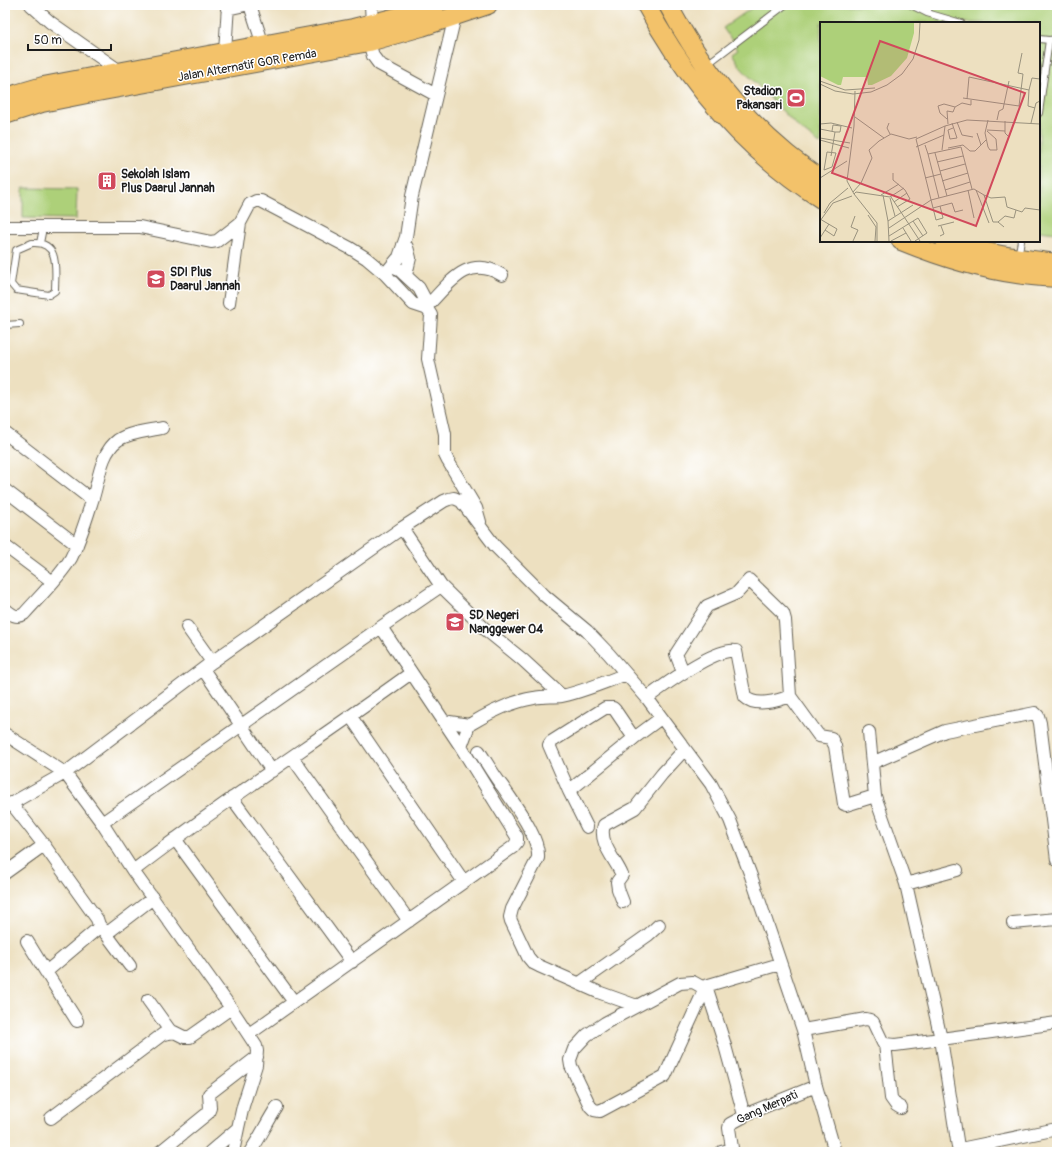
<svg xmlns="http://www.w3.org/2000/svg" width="1062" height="1157" font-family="Pangolin,sans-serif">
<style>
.green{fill:#add079;stroke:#64764a}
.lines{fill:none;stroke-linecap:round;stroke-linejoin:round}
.lane-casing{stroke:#656155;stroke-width:8}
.street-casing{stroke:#656155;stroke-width:14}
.primary-casing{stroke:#656155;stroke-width:20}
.lane{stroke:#fff;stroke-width:6}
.street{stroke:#fff;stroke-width:12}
.primary{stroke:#f3c26a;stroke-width:18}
.labels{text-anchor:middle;stroke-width:3;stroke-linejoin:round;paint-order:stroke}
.street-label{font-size:12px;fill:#1c1c1c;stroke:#fff}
.poi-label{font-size:12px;font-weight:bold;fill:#1c1c1c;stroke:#fff;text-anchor:start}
.inset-road{fill:none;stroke:#99927e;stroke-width:1}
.view{fill:#d1495b;fill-opacity:0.15;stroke:#d1495b;stroke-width:2}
.inset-edge{fill:none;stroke:#1c1c1c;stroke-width:2}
</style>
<rect width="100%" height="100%" fill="#fff"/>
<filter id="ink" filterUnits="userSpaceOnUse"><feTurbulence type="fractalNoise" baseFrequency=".025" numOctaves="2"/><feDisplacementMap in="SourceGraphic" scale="8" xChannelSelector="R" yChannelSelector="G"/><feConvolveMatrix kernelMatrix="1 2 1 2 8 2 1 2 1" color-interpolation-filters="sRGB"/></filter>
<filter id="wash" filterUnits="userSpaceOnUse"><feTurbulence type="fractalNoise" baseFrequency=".012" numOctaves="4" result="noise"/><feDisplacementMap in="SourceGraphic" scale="16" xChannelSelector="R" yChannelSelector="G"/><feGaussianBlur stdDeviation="0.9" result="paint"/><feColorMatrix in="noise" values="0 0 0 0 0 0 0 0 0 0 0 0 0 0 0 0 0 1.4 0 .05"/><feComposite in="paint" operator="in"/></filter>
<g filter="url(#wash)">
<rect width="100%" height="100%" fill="#ede0c0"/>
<!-- green -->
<path class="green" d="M756,5H1057V233L1039,231V23H821V145L799,128L741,68L732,53L738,49L723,28Z
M23,188L77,189L76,219L23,218Z"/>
</g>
<g filter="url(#ink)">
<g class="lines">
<defs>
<path id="lane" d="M911,5L927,13L961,23
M927,13L930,5
M1039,39L1049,40L1057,39
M706,65L785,5
M1039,113L1049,40
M32,243C61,241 55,271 55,291L49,295L16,290L11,284L16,250Z
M40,243L43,228
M1018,257L1021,241
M5,325L20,324"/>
<path id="street" d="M31,5L50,22L121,72
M250,5L263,45
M371,5L372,24
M227,9L245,5
M369,42L373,56L379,64L436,95
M225,52L228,5
M5,227H140L211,242L217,241L240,223
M403,245L407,247L410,258L406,275
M394,265L419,288L428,305
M385,274L399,257L406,237L412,196L455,16
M229,303L240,223L250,204L256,201H261L350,248L366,258L385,274L413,304L425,308L428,310L431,315L428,359L445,434V455L448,461L476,508L480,522
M425,308C448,286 466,253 502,275
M5,433L92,500
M5,490L77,545
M402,528L441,586L485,629L523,660L562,696
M5,546L53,582
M5,609C11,614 16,619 24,614C38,598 60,577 71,558C80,540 86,520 92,501C99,481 100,453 118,440C130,432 148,431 162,428
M187,627L212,662
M203,669L272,771
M683,672L676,654L707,606L737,593L749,580L783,613L785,620L790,696
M647,698C663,686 716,647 736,651L745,697C755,707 778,701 790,696L819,736L831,738L835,746L844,804L846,803V805L875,796
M351,717L464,882
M443,721L469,725
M869,732L875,796L906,884L941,1039L958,1147L965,1148L1057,1129
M5,734L65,773L102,823L133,871L231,1008L256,1046L257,1051L256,1065L243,1106L238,1128L210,1152
M634,738L615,710L613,708H605L551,742L549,745L569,791L634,738L661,718
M461,747L469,725C487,714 513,701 534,698C543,696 553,697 562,696C584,691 606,682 626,674
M479,751C487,763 494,776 503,787C514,804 540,837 538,858L512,909L510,917L511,921L528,957L533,963L539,966L598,992L637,1006
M292,757L409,921
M872,763L945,731L1035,713L1038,716L1040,723L1057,860
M569,791L587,827
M232,798L352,962
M11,803L44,845L97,919L99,925L97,929L46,972L77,1021
M5,807L65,773L212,662L402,528L444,501L449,499L454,498L461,501L495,546L545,596L587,631L609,654L647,698L711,784L730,820L751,876L803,1030L816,1086L835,1152
M102,823L381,627
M175,839L294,1002
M133,871C223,801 319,740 411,673
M5,873L44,845
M906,884L957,870
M623,902L618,889L617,882L622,875C616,860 598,843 604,825L635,808L662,774L684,750
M1013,923L1057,919
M101,927L130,966
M106,934L153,898
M27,941L46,972
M580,983L648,935L659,925
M706,986L724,1042L744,1115
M702,987L703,993L665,1076L600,1111L594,1110L590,1106L571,1066L570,1060L574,1049L587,1035L605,1023L680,983L693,982L702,987L780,964
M148,1000L171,1032
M803,1030L866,1019L870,1020L873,1022L883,1043L885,1044L895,1045L941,1039L1057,1023
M249,1034L513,847L517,842V837L461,747L381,627L441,586
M885,1044L891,1098L896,1105L901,1108
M51,1118L163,1034L174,1032L184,1037H190L231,1008
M160,1152L208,1113L210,1108L209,1094L257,1057
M233,1152L238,1128
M250,1152C260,1138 267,1122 277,1107
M721,1152L729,1150L732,1148L729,1128L730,1124L743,1117L744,1115L816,1086"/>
<path id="primary" d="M646,5C688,83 746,151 821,199
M668,5C698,61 738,113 787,154C798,163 810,171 821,179
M5,98L19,93L43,86L353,28L397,17L436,5
M5,115L42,103L92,93L369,42L422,27L488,5
M901,241C938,256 977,269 1017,274C1030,276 1044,277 1057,278
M945,241C982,253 1019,259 1057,263"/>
</defs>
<!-- lane casing -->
<use href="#lane" class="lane-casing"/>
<!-- street casing -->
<use href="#street" class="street-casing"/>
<!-- primary casing -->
<use href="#primary" class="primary-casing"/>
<!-- lane -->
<use href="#lane" class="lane"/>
<!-- street -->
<use href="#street" class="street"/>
<!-- primary -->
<use href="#primary" class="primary"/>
</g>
</g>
<!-- icons -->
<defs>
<symbol id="stadium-square" viewBox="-11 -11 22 22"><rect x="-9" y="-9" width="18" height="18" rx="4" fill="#d1495b" stroke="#fff"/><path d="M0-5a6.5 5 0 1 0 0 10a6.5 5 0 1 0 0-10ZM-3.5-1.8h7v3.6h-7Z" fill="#fff"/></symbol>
<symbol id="building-square" viewBox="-11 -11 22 22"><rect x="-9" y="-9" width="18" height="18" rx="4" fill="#d1495b" stroke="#fff"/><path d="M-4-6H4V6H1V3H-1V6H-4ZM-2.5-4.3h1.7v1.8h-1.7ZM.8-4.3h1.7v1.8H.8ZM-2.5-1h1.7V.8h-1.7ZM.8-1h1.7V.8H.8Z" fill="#fff"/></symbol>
<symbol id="school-square" viewBox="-11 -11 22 22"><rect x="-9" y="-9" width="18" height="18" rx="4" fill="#d1495b" stroke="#fff"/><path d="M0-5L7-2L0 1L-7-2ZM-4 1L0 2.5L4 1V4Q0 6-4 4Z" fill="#fff"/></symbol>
</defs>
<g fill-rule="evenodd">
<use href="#stadium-square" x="785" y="87" width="22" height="22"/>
<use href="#building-square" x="96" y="170" width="22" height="22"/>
<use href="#school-square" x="145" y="268" width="22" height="22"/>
<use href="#school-square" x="444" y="611" width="22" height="22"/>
</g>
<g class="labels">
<!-- street labels -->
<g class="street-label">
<text transform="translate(247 65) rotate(-10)" y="4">Jalan Alternatif GOR Pemda</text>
<text transform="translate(767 1107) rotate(-24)" y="4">Gang Merpati</text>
</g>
<!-- poi labels -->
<g class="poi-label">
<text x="782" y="95" text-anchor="end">Stadion<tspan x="782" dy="14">Pakansari</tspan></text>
<text x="121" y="178">Sekolah Islam<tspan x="121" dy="14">Plus Daarul Jannah</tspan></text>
<text x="170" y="276">SDI Plus<tspan x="170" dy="14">Daarul Jannah</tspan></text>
<text x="469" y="619">SD Negeri<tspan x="469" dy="14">Nanggewer 04</tspan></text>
</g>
</g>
<!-- overview -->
<g transform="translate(820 22)">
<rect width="220" height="220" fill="#ede0c0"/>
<path d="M0,1H94V11L87,36L71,54L52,63H48L47,55H23L21,63H18L0,54Z" fill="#add079"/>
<path class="inset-road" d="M0,59L25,68L55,66M0,62L15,69L33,72L51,70L67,63L82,52L93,37L99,18L100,1M35,69L34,104L27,159L34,172L57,201V219M143,76L199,84L203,52L198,51L202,31M147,77L149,55L209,68M215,86L208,84L209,68L212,56L220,57M35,95L64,116M127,97L120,91L118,84L124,82L135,85M177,98L179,89L183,87L189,59M185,99V111L188,114M137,100L142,113L153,115M69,101L67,106L70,112M132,101L137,116L130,117L128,108L133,106M211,101L216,81L220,79M0,102L11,101L32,106M128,102L127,89L133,90L135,85L142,81L151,83V78M0,107L15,110L11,134M167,108L185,109M12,109L13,103L21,104L20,110H15M167,109L176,117L177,128H170L168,125L165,111L168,98M157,111L161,123M0,116L30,121M0,118L29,126M105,123L108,132L141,125L152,167M96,125L124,113M128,126L143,123L150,129H155L166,118M122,128L125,104M7,130L16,131L12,145L4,148ZM115,131L127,174M108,132L119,176M117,140L143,134M120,149L145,142M73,151V158L85,168L90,177L77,185M0,156L27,139M105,156L121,152M122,159L148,151M125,168L150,160M148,168L154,196M156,168L169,201M33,170L41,161L52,136L49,128L59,119L71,112L89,117L97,115M34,172L36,170L70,175L84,166M61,173L79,162M63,173L68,199L93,183M164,173L171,176L185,175L187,185L202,190L205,186L220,188M71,175L100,219M70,176L75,194M74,180L87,171M120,184L123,196L116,198L96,117L125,104L147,98L220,102M113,186L132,181L135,190L143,188M4,191L10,181L28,166M48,193L56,205L55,219M0,197L17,207L14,214L5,208M0,199L13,181L32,174M68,199L69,219M93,199L103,214M178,200L185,194L194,196L196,188M118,204L134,200M69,206L111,178L154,167L164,173L173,200H178L184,205M83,206L91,219M69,214L98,196L107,211L95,219M120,214L124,212L121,204M0,216L9,202M33,219L38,208L31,205L35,194M71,219L86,211"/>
<path class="view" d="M60,19L205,71L156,204L12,151Z"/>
<rect width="220" height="220" class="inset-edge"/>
</g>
<!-- margin -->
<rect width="1062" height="1157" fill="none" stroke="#fff" stroke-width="20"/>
<!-- scale -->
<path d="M28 44v6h83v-6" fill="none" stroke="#1c1c1c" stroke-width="2"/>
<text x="34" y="44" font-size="12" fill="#1c1c1c" stroke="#ffffff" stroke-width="3" paint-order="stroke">50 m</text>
</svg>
